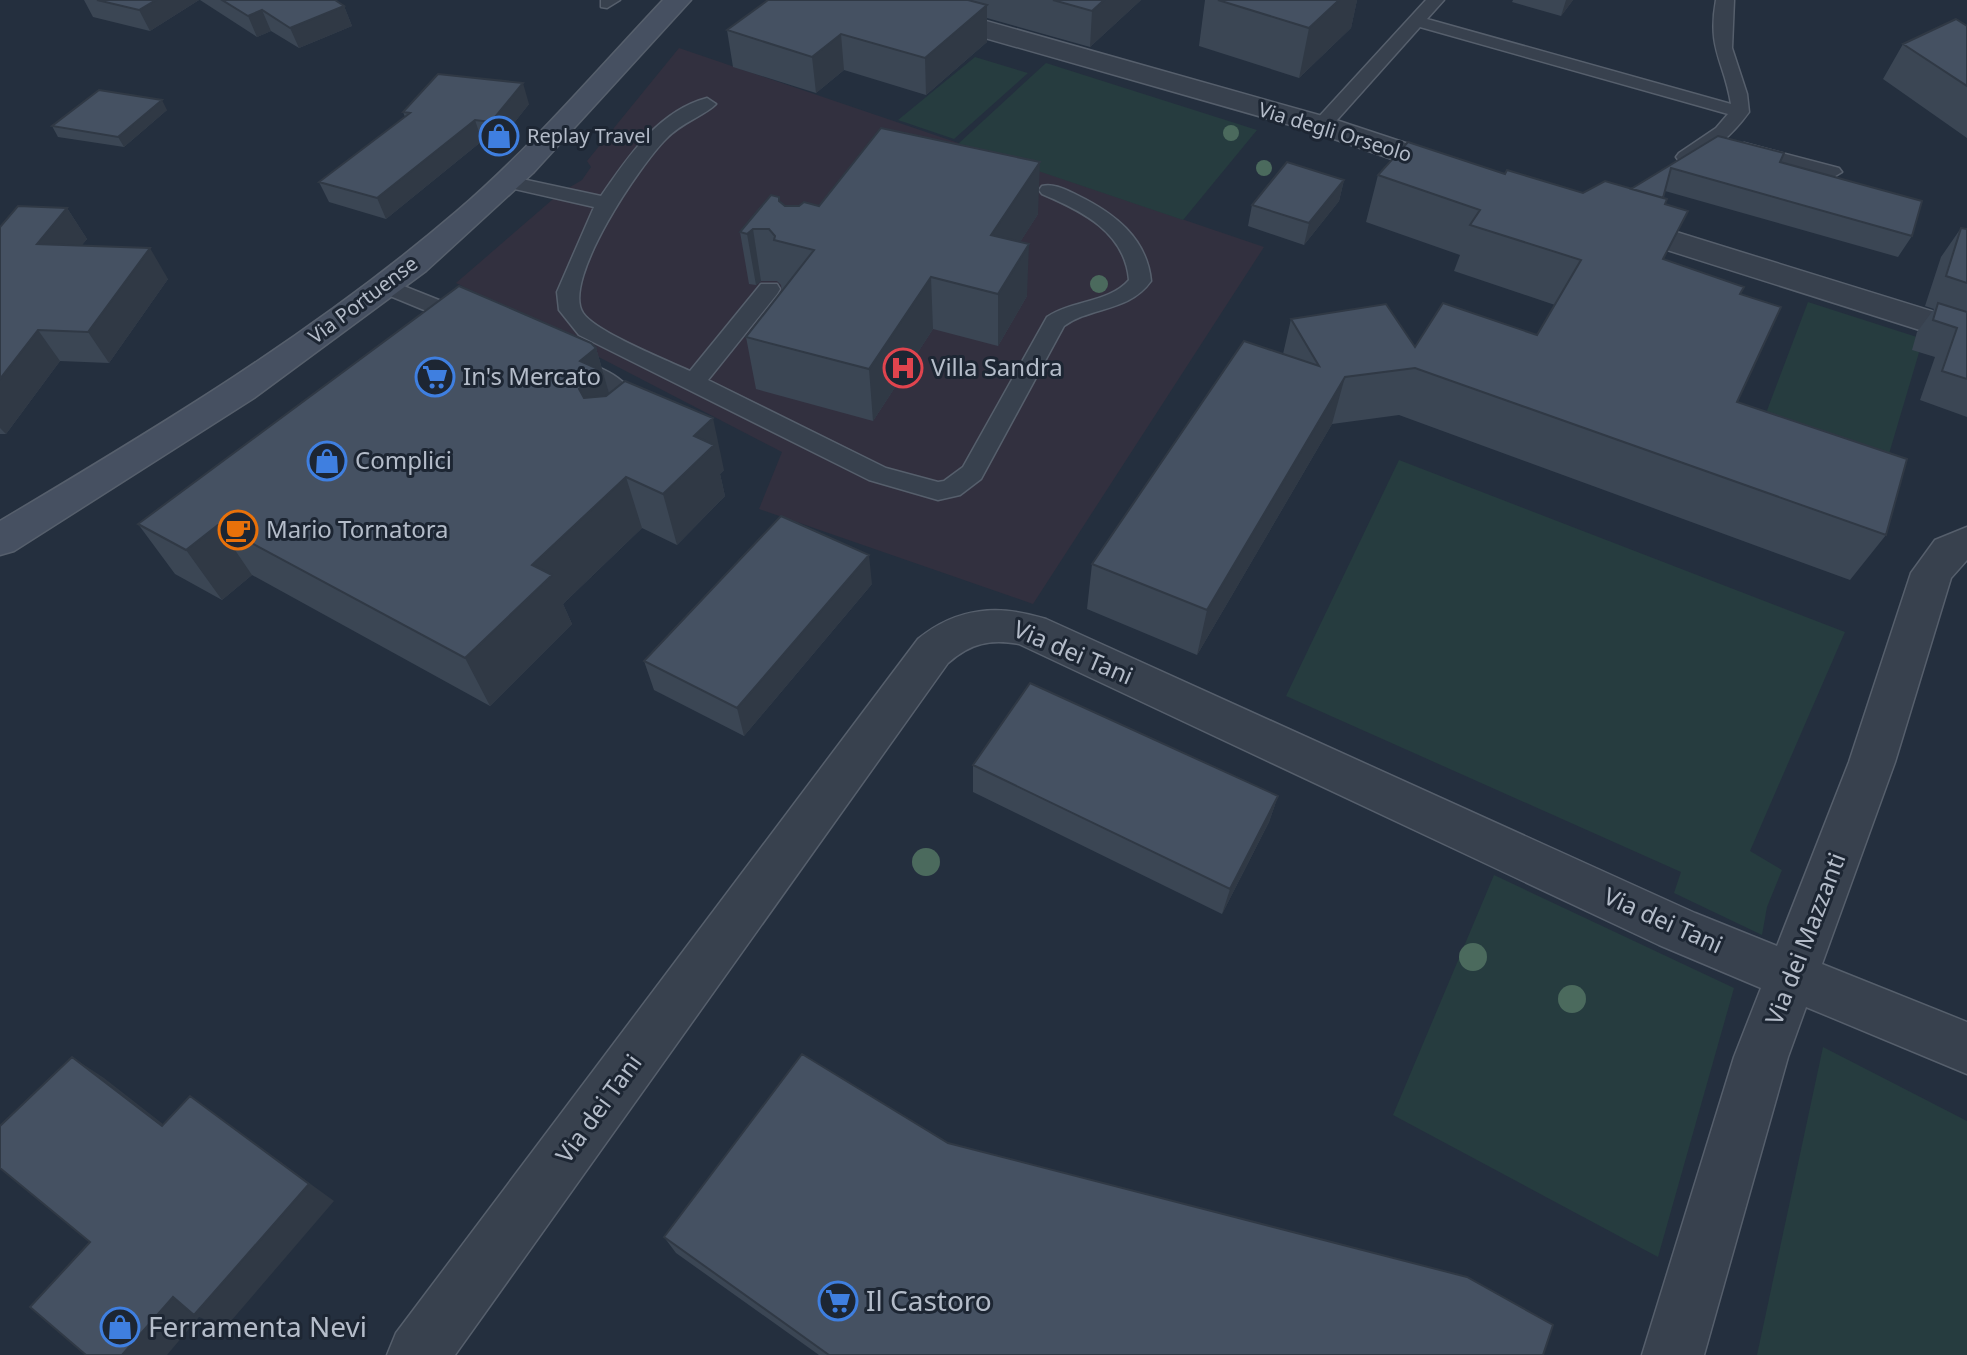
<svg xmlns="http://www.w3.org/2000/svg" width="1967" height="1355" font-family="'Noto Sans',sans-serif">
<style>
.medical{fill:#32303f}
.green{fill:#263c3f}
.lines{fill:none;stroke-linecap:round;stroke-linejoin:round}
.lane-casing{stroke:#565f6c;stroke-width:3}
.street-casing{stroke:#565f6c;stroke-width:3}
.secondary-casing{stroke:#565f6c;stroke-width:3}
.lane{fill:#38414e;fill-rule:evenodd}
.street{fill:#38414e;fill-rule:evenodd}
.secondary{fill:#465061;fill-rule:evenodd}
.tree{fill:#4b6a5d}
.wall{fill:#3b4654}
.shaded-wall{fill:#303945}
.building{fill:#455162;stroke:#303945;stroke-width:2}
.labels{text-anchor:middle;stroke-width:6;stroke-linejoin:round;paint-order:stroke}
.far-street-label{font-size:20px;fill:#b4bcc9;stroke:#1d2633}
.far-poi-label{font-size:20px;fill:#b4bcc9;stroke:#1d2633;text-anchor:start}
.poi-label{font-size:24px;fill:#b4bcc9;stroke:#1d2633;text-anchor:start}
.street-label{font-size:24px;fill:#b4bcc9;stroke:#1d2633}
.near-poi-label{font-size:28px;fill:#b4bcc9;stroke:#1d2633;text-anchor:start}
</style>
<rect width="100%" height="100%" fill="#242f3e"/>
<!-- medical -->
<path class="medical" d="M679,48L1264,247L1033,604L759,509L782,452L456,283L560,193L582,180L591,167L587,161Z"/>
<!-- green -->
<path class="green" d="M975,57L1028,73L954,139L898,120Z
M1046,63L1257,130L1183,220L958,144Z
M1808,302L1923,339L1886,464L1763,421Z
M1399,460L1845,632L1750,851L1782,870L1767,907L1762,935L1674,893L1681,872L1286,696Z
M1494,875L1734,988L1658,1257L1393,1115Z
M1823,1047L1967,1121V1355H1757Z"/>
<g class="lines">
<defs>
<path id="lane" d="M601,0H620L607,8L601,7Z
M1426,0H1444L1427,19L1731,104C1724,60 1707,50 1716,0H1734L1732,48L1747,94L1749,112C1737,129 1702,167 1679,161L1676,157L1679,153L1716,128L1728,114L1420,27L1329,129H1315L1312,125L1315,121Z
M707,98L716,104C707,114 681,123 667,138C641,163 561,281 583,313C596,332 666,360 690,371L761,284H777L780,289L777,294L708,380L886,468L938,482L944,481L963,467L1047,317C1072,300 1109,303 1129,280C1125,232 1082,211 1042,194L1039,190L1042,186C1054,183 1066,190 1077,195C1114,213 1147,238 1151,281C1129,312 1092,306 1064,326L981,479L960,495L938,500L869,480L579,335L559,310L557,292L594,207L501,186L498,182L508,176L601,196C628,157 658,111 707,98Z
M1744,143L1839,168L1842,172L1832,178L1737,153L1734,149Z
M386,279L474,314L477,319L474,324H458L378,291L375,286Z
M570,358C605,367 637,381 644,420L640,426H624C618,416 620,404 611,395C597,381 569,381 559,365L562,360Z"/>
<path id="street" d="M869,0H912L1333,119L1466,163L1471,170L1466,177L1455,179L1444,177L1311,131L873,6Z
M1615,213L1967,322V345L1604,230L1599,223L1604,216Z
M1967,527V560L1951,578L1895,762L1822,964L1967,1022V1074L1806,1007L1788,1057L1704,1355H1642L1734,1057L1761,988L1659,945L1019,644C990,639 971,643 948,663L455,1355H387L396,1333L918,639C957,607 999,604 1046,619L1695,913L1777,946L1849,762L1911,573L1935,540Z"/>
<path id="secondary" d="M663,0H691L533,173L426,271L254,398L14,551L0,555V521C158,427 316,332 456,212C531,148 595,72 663,0Z"/>
</defs>
<!-- lane casing -->
<use href="#lane" class="lane-casing"/>
<!-- street casing -->
<use href="#street" class="street-casing"/>
<!-- secondary casing -->
<use href="#secondary" class="secondary-casing"/>
<!-- lane -->
<use href="#lane" class="lane"/>
<!-- street -->
<use href="#street" class="street"/>
<!-- secondary -->
<use href="#secondary" class="secondary"/>
</g>
<!-- trees -->
<g class="tree">
<circle cx="1231" cy="133" r="8"/>
<circle cx="1264" cy="168" r="8"/>
<circle cx="1099" cy="284" r="9"/>
<circle cx="926" cy="862" r="14"/>
<circle cx="1473" cy="957" r="14"/>
<circle cx="1572" cy="999" r="14"/>
</g>
<!-- wall -->
<path class="wall" d="M84,0H199L150,31L93,17Z
M200,0H335L344,6L352,26L299,48L271,31L257,37Z
M768,0H1141L1090,47L987,18V42L926,95L844,70L816,93L733,67L727,30Z
M1205,0H1357L1351,28L1299,78L1199,46Z
M1513,0H1573L1561,16L1512,2Z
M1967,26V138L1883,79L1903,44Z
M529,104L498,143L482,141L386,219L329,202L319,182L405,117L403,112Z
M167,110L124,147L58,137L52,126Z
M1718,136L1780,162L1912,236L1898,257L1665,191L1663,198L1665,204L1664,260L1740,294L1737,402L1886,535L1850,580L1399,415L1332,424L1197,655L1087,609L1092,564L1283,354L1291,319L1415,347L1537,335L1555,305L1454,271L1460,255L1366,222L1378,175L1505,174L1583,193L1631,189Z
M1344,180L1339,201L1304,245L1248,226L1252,205Z
M779,197L780,202L785,206H819L1038,214L1020,242L1027,296L998,346L933,329L873,421L756,389L746,337L782,292L781,285L777,281H761L756,285L749,284L740,232Z
M67,208L87,239L81,246L168,279L109,363L60,361L6,434H0V227Z
M1961,228L1967,229V417L1920,400L1935,357L1912,350L1917,332L1934,309L1925,306L1941,257Z
M596,348L609,393L724,470L720,474L725,496L677,545L642,528L563,604L572,624L490,706L252,575L222,600L175,574L138,524Z
M872,584L744,736L654,690L644,661Z
M973,765L1278,796L1269,822L1222,914L973,792Z
M948,1143L1543,1355H819L676,1253L664,1237Z"/>
<!-- shaded-wall -->
<path class="shaded-wall" d="M156,0H199L150,31L139,10Z
M1104,0H1141L1090,47L1092,11Z
M1339,0H1357L1351,28L1299,78L1309,28Z
M1566,0H1573L1561,16Z
M987,5V42L926,95L925,58Z
M344,6L352,26L299,48L290,28Z
M262,10L271,31L257,37L248,16Z
M841,34L844,70L816,93L812,57Z
M523,83L529,104L498,143L491,122Z
M162,100L167,110L124,147L118,137Z
M475,120L482,141L386,219L377,198Z
M1040,162L1038,214L991,287V235Z
M1344,180L1339,201L1304,245L1309,223Z
M67,208L87,239L58,275L37,244Z
M753,229L761,281L756,285L747,234Z
M1029,244L1027,296L998,346V294Z
M150,248L168,279L109,363L88,332Z
M931,277L933,329L873,421L869,369Z
M38,330L60,361L6,434L0,428V379Z
M596,348L611,400L595,441L579,389L580,361Z
M1345,377L1332,424L1197,655L1207,610Z
M713,418L724,470L720,474L725,496L677,545L663,494L694,436Z
M626,477L642,528L563,604L572,624L490,706L465,658L532,565Z
M218,525L252,575L222,600L186,550Z
M869,555L872,584L744,736L737,708Z
M1278,796L1269,822L1222,914L1230,889Z
M72,1057L104,1078L191,1146L162,1126Z
M190,1096L334,1201L225,1328L199,1317L167,1355H122Z"/>
<!-- building -->
<path class="building" d="M97,0H156L139,10Z
M222,0H335L344,6L290,28L262,10L248,16Z
M768,0H968L987,5L925,58L841,34L812,57L727,30Z
M1053,0H1104L1092,11Z
M1218,0H1339L1309,28Z
M1956,19L1967,26V86L1903,44Z
M438,74L523,83L491,122L475,120L377,198L319,182L410,113L403,112Z
M99,90L162,100L118,137L52,126Z
M881,128L1040,162L991,235L1029,244L998,294L931,277L869,369L746,337L814,250L774,240L775,236L769,229H753L747,234L740,232L771,195L779,197V201L785,206H799L804,202L819,206Z
M1718,136L1784,153L1780,162L1922,201L1912,236L1671,168L1663,198L1631,189Z
M1408,142L1505,174L1507,170L1583,193L1605,181L1667,199L1665,204L1688,211L1663,259L1744,287L1740,294L1781,307L1737,402L1907,459L1886,535L1415,368L1345,377L1207,610L1092,564L1244,341L1319,366L1291,319L1386,304L1415,347L1443,303L1537,335L1581,260L1470,225L1480,210L1378,175Z
M1287,162L1344,180L1309,223L1252,205Z
M18,206L67,208L37,244L150,248L88,332L38,330L0,379V227Z
M1961,228L1967,229V283L1946,276Z
M459,286L591,343L596,348L580,361L598,369L579,389L584,398L606,396L625,381L713,418L694,436L714,445L663,494L626,477L532,565L552,575L465,658L218,525L186,550L138,524Z
M1938,303L1967,312V379L1942,371L1957,328L1933,320Z
M781,516L869,555L737,708L644,661Z
M1030,683L1278,796L1230,889L973,765Z
M802,1054L948,1143L1467,1277L1553,1325L1543,1355H829L664,1237Z
M72,1057L162,1126L190,1096L309,1184L194,1315L173,1297L122,1355H86L30,1307L90,1242L0,1168V1126Z"/>
<!-- icons -->
<defs>
<symbol id="shop-ring" viewBox="-11 -11 22 22"><circle r="9.5" fill="#1d2633" stroke="#3f7fe0" stroke-width="1.5"/><path d="M-5-2.5h2.3a2.7 3.5 0 0 1 5.4 0H5L5.5 6h-11ZM-1.5-2.5h3a1.5 2.3 0 0 0-3 0Z" fill="#3f7fe0"/></symbol>
<symbol id="hospital-ring" viewBox="-11 -11 22 22"><circle r="9.5" fill="#1d2633" stroke="#e0444e" stroke-width="1.5"/><path d="M-5-5h3v3.5h4V-5h3V5h-3V1.5h-4V5h-3Z" fill="#e0444e"/></symbol>
<symbol id="supermarket-ring" viewBox="-11 -11 22 22"><circle r="9.5" fill="#1d2633" stroke="#3f7fe0" stroke-width="1.5"/><path d="M-6-5.5h2.5l.6 2H6L4.5 2H-2.5L-4.4-4H-6ZM-1.5 3.2a1.3 1.3 0 1 0 .1 0ZM3 3.2a1.3 1.3 0 1 0 .1 0Z" fill="#3f7fe0"/></symbol>
<symbol id="cafe-ring" viewBox="-11 -11 22 22"><circle r="9.5" fill="#1d2633" stroke="#e8710a" stroke-width="1.5"/><path d="M-5.5-4.5H6V0H3Q3 3.5 0 3.5H-2.5Q-5.5 3.5-5.5 0ZM3-3.2v2h1.7v-2ZM-6 4.5H4V6H-6Z" fill="#e8710a"/></symbol>
</defs>
<g fill-rule="evenodd">
<use href="#shop-ring" x="477" y="114" width="44" height="44"/>
<use href="#hospital-ring" x="881" y="346" width="44" height="44"/>
<use href="#supermarket-ring" x="413" y="355" width="44" height="44"/>
<use href="#shop-ring" x="305" y="439" width="44" height="44"/>
<use href="#cafe-ring" x="216" y="508" width="44" height="44"/>
<use href="#supermarket-ring" x="816" y="1279" width="44" height="44"/>
<use href="#shop-ring" x="98" y="1305" width="44" height="44"/>
</g>
<g class="labels">
<!-- far-street labels -->
<g class="far-street-label">
<text transform="translate(1335 132) rotate(17)" y="7">Via degli Orseolo</text>
<text transform="translate(363 300) rotate(-37)" y="7">Via Portuense</text>
</g>
<!-- far-poi labels -->
<g class="far-poi-label">
<text x="527" y="143">Replay Travel</text>
</g>
<!-- poi labels -->
<g class="poi-label">
<text x="931" y="376">Villa Sandra</text>
<text x="463" y="385">In's Mercato</text>
<text x="355" y="469">Complici</text>
<text x="266" y="538">Mario Tornatora</text>
</g>
<!-- street labels -->
<g class="street-label">
<text transform="translate(1073 653) rotate(23)" y="8">Via dei Tani</text>
<text transform="translate(1663 921) rotate(24)" y="8">Via dei Tani</text>
<text transform="translate(1806 939) rotate(-69)" y="8">Via dei Mazzanti</text>
<text transform="translate(599 1109) rotate(-54)" y="8">Via dei Tani</text>
</g>
<!-- near-poi labels -->
<g class="near-poi-label">
<text x="866" y="1311">Il Castoro</text>
<text x="148" y="1337">Ferramenta Nevi</text>
</g>
</g>
</svg>
